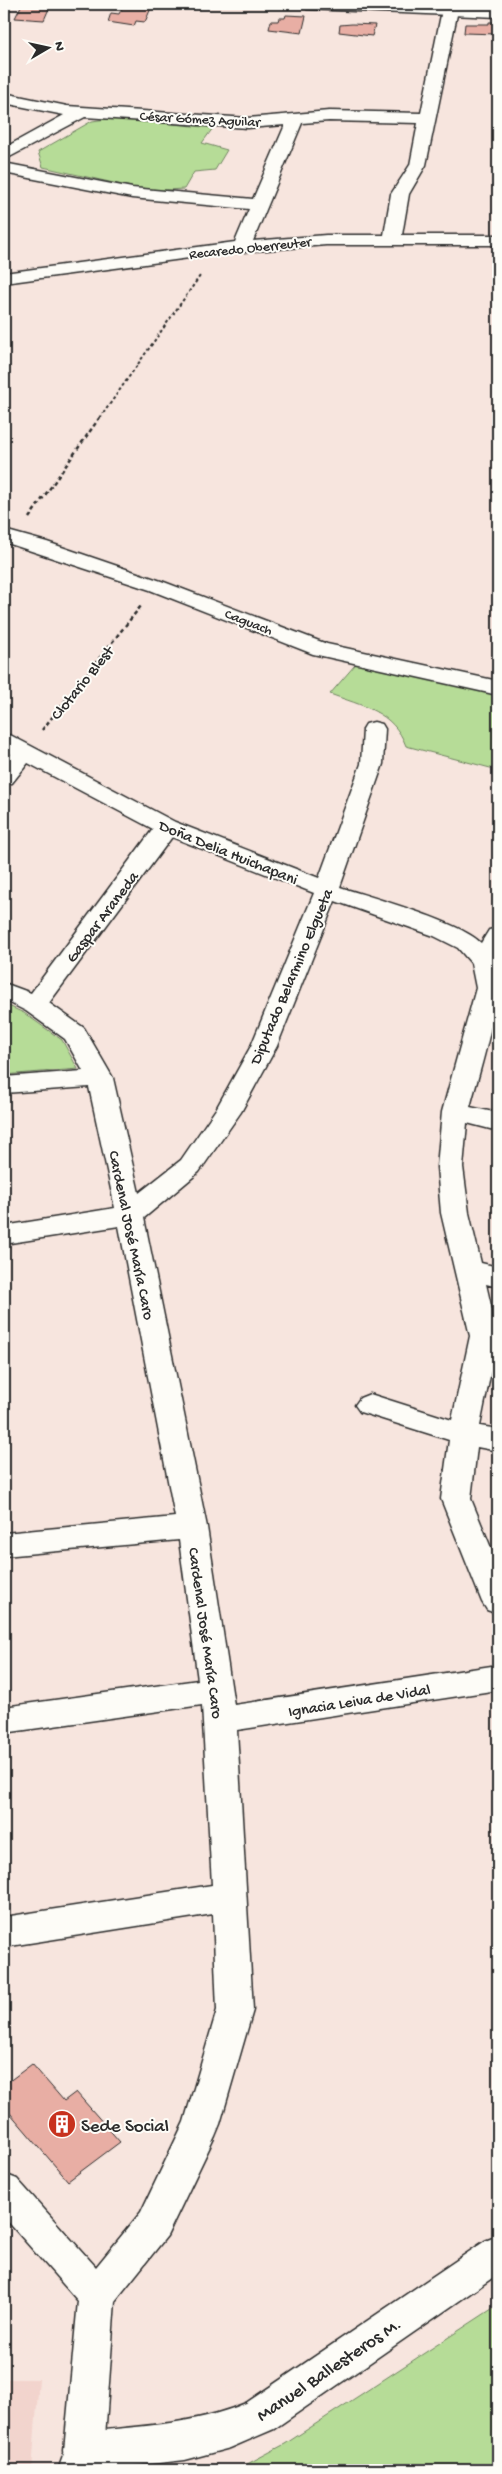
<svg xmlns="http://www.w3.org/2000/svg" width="502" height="2474" font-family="'Gochi Hand',sans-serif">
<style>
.built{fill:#f2d4cd}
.green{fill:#b6dc97;stroke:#708461}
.building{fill:#e8aea4;stroke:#2b2b2b}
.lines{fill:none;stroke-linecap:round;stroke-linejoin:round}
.street-casing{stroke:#2b2b2b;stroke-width:3}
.secondary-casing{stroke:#2b2b2b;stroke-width:3}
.path-far1{stroke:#2b2b2b;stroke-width:2;stroke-dasharray:3 2.5;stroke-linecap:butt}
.path{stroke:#2b2b2b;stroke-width:2.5;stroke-dasharray:4 3;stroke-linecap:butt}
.street{fill:#fdfcf7;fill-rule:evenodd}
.secondary{fill:#fdfcf7;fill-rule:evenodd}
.labels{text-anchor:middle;stroke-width:4;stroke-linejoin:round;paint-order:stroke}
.far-street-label{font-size:14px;fill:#2b2b2b;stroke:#fdfcf7}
.street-label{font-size:16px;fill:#2b2b2b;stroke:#fdfcf7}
.near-poi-label{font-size:19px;fill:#2b2b2b;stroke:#fdfcf7;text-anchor:start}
.near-street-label{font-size:19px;fill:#2b2b2b;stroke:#fdfcf7}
</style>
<rect width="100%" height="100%" fill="#f7e5de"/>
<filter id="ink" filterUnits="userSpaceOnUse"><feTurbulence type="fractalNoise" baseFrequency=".02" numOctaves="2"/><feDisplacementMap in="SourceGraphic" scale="10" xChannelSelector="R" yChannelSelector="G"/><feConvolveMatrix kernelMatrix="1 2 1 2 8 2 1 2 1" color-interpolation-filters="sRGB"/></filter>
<g filter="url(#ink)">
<!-- built -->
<path class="built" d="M4,2379H39L32,2470H4Z"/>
<!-- green -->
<path class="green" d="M114,118L213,128L202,143L227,150L215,170L194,172L184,189L149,191L43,167L38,152L92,121Z
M361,658L428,671L498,688V770L406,746C393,711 362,706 330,694Z
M4,1004L24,1013L62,1040L78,1069L4,1075Z
M498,2305V2470H236L285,2444Z"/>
<!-- building -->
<path class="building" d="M22,4L41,5L51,4L44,20L15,18Z
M123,6L151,8L145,22L136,21L134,26L108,22L111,13L119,14Z
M286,15L306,16L302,33L269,29L271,21H278L279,18H285Z
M489,22H498V34L464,33L465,24H489Z
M352,24L375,25L372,36L339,32L340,25Z
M32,2064L64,2101L76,2092L120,2142L68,2181L4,2106V2085Z"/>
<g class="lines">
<defs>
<path id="street" d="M450,5L458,10L426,165L409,194L402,235H498V245H326L219,254L4,283V273L235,242L249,209L132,198L4,173V163L132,188L253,199L285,125L248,128L85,117L4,160V148L64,115L4,103V93L67,106L248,118L329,111L421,113L442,10ZM329,121L418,123L410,165L391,194L384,235H326L253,241L302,123Z
M374,722L382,724L385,729L383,764L340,887C373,898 459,921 481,943L489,930L498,928V958L495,963C502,1004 481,1065 470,1107L498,1113V1131L467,1123L463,1167L469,1213L481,1263L498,1267V1287L486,1284L498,1336L480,1426L498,1429V1451L477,1447L471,1499L498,1565V1614L487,1610L482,1602L441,1499L449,1440L360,1412L355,1405L360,1398L370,1394L452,1420L470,1336L441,1213L437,1167L442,1112L476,988L471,963L458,948L434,936L335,901L277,1046L241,1112L199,1172L144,1218L207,1527L234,1705L498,1665V1690L237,1730L253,2010L220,2124L215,2136L167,2236L115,2301L104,2451L98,2465L84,2470L70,2465L64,2451L78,2301L4,2217V2174L17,2179L96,2267L141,2212L184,2122L217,2010L213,1914L4,1947V1917L212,1885L202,1705L4,1733V1707L198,1680L179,1540L4,1556V1533L175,1517L119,1226L4,1244V1226L115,1208L89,1087L4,1093V1077L83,1071L65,1039L26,1011L4,1000V983L31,993L153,829L28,763L12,783L4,785V763L11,754L4,750V734L12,736L175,822L319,878L361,764L363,729L366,724ZM172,837L314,893L251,1046L216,1109L181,1160L139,1193L113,1078L84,1028L49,1003Z"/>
<path id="secondary" d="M299,4H411L498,7V17L307,9Z
M4,530L47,542L164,582L327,644L498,681V695L313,654L150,590L4,542Z
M498,2236V2274L274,2429L230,2448L185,2460L98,2470H58L70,2437L84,2432C139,2426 195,2425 246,2403L485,2241Z"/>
</defs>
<!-- street casing -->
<use href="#street" class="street-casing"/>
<!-- secondary casing -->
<use href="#secondary" class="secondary-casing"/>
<!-- path-far1 -->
<path class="path-far1" d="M100,418L200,276"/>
<!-- path -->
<path class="path" d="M29,518L100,417
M42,730L141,606"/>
<!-- street -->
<use href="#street" class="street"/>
<!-- secondary -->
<use href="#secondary" class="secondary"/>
</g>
</g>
<!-- icons -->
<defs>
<symbol id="building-disc" viewBox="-11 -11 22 22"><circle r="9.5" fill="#c8321e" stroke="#fdfcf7"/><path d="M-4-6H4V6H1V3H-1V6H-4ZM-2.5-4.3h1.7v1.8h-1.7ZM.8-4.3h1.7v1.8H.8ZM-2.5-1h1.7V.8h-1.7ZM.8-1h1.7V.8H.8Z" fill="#fff"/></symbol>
</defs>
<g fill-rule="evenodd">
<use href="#building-disc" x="46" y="2108" width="32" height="32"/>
</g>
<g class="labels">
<!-- far-street labels -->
<g class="far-street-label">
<text transform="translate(200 118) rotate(3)" y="5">César Gómez Aguilar</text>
<text transform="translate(250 247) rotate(-6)" y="5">Recaredo Oberreuter</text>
<text transform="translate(249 621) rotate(21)" y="5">Caguach</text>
</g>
<!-- street labels -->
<g class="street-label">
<text transform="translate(81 682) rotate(-51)" y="6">Clotario Blest</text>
<text transform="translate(229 851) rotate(22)" y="6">Doña Delia Huichapani</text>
<text transform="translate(101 916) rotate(-53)" y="6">Gaspar Araneda</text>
<text transform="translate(290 976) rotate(-67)" y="6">Diputado Belarmino Elgueta</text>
<text transform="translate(133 1235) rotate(78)" y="6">Cardenal José María Caro</text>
<text transform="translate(207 1633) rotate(82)" y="6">Cardenal José María Caro</text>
<text transform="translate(359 1699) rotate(-9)" y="6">Ignacia Leiva de Vidal</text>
</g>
<!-- near-poi labels -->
<g class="near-poi-label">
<text x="81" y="2131">Sede Social</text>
</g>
<!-- near-street labels -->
<g class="near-street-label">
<text transform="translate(328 2368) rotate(-34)" y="7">Manuel Ballesteros M.</text>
</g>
</g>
<!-- margin -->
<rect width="502" height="2474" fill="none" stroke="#fdfcf7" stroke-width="20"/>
<rect x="10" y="10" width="482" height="2454" fill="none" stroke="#2b2b2b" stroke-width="2" filter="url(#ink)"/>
<!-- north arrow -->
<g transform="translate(48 48) rotate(81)" stroke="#fdfcf7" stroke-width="4" paint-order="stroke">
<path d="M0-4L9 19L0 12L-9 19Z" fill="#2b2b2b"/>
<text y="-8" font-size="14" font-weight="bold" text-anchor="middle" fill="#2b2b2b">N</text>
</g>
</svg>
